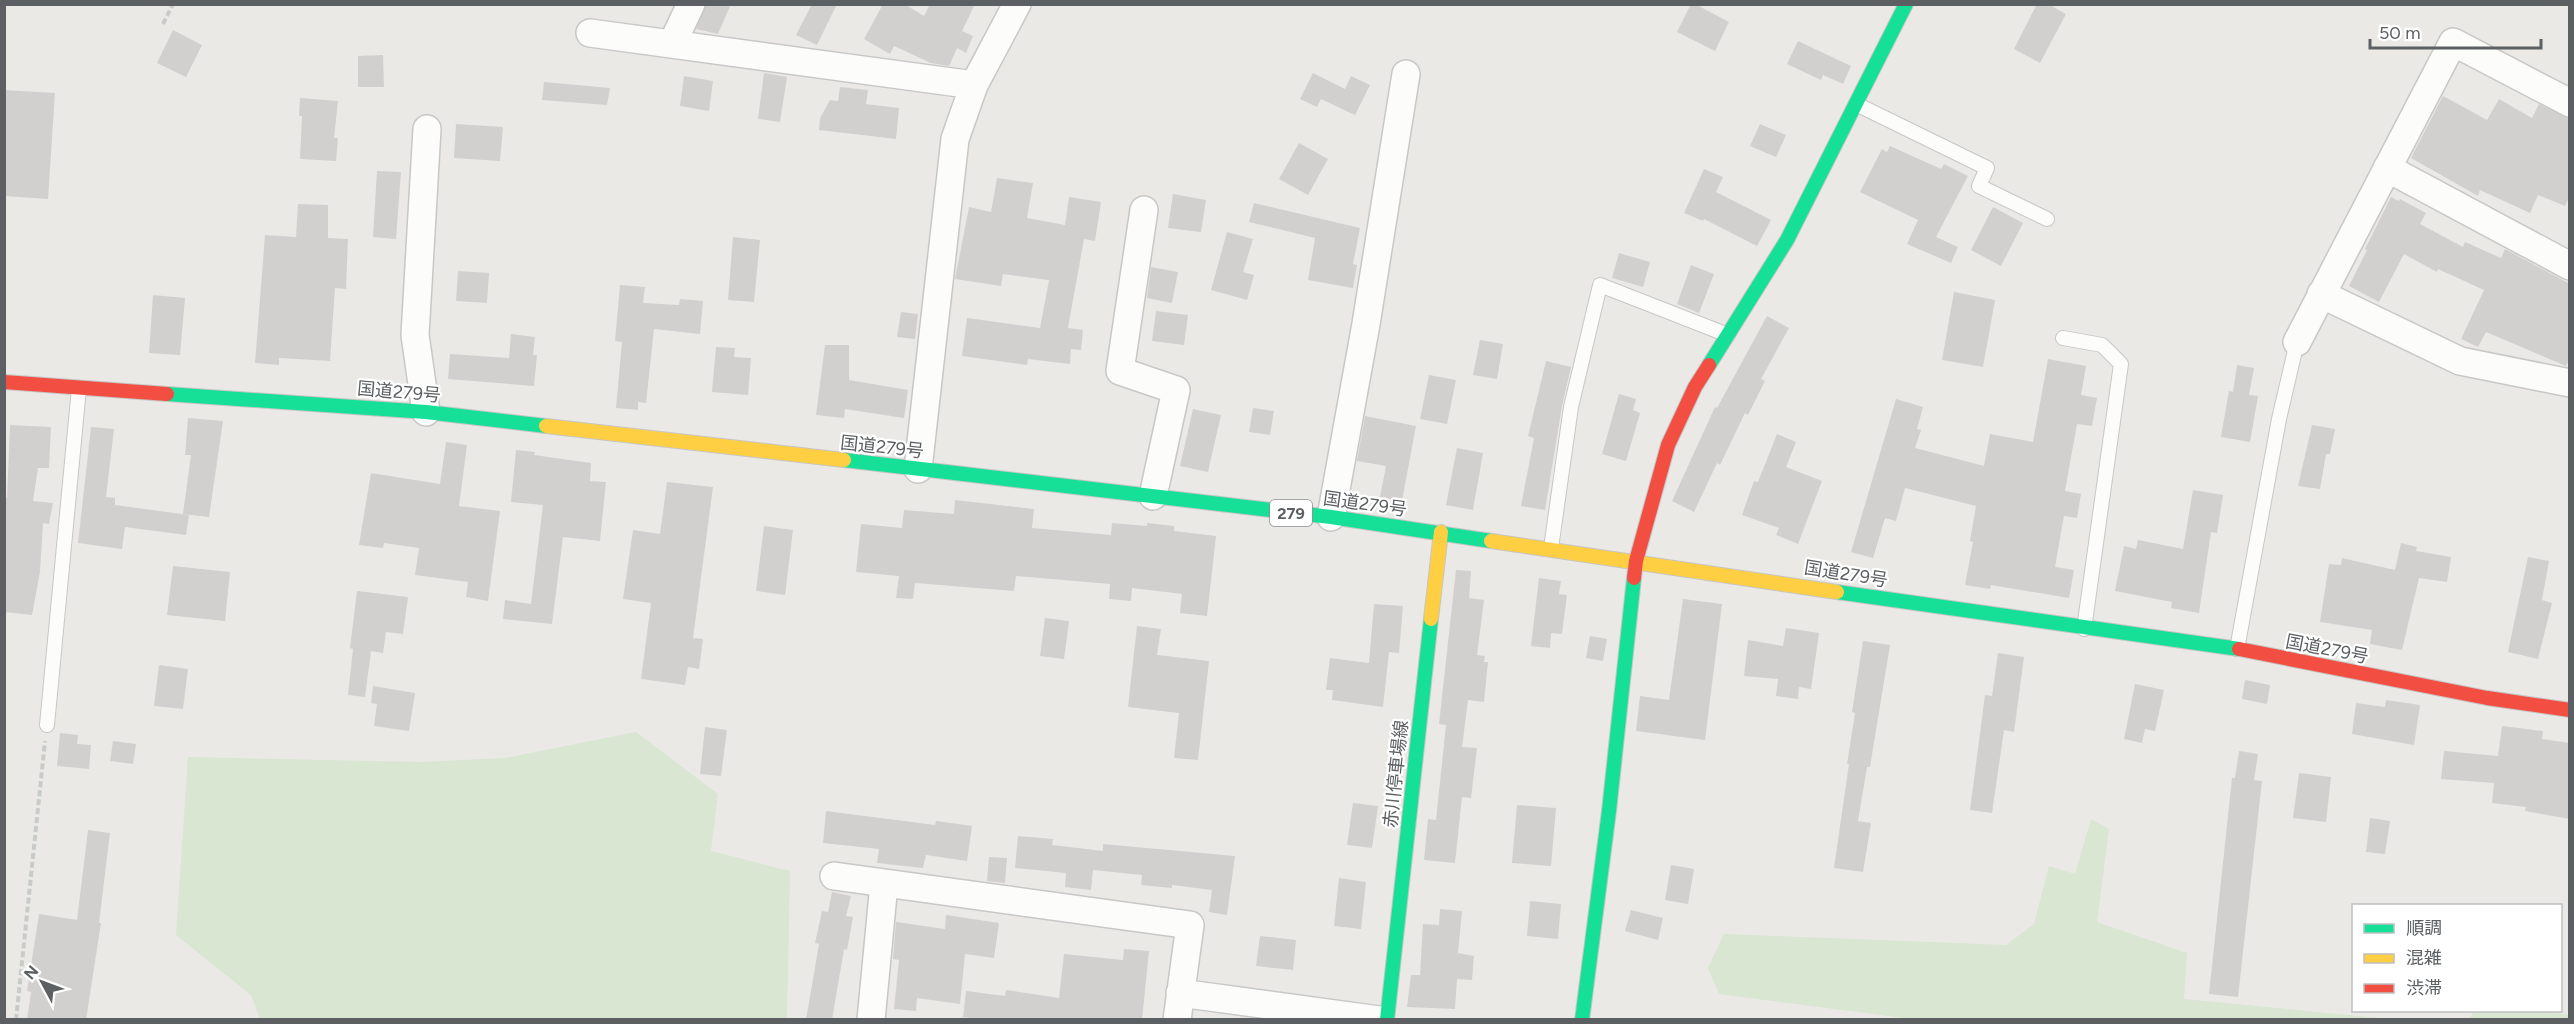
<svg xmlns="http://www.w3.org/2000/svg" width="2574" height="1024" font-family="Figtree,'Noto Sans JP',sans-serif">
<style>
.green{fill:#d8e6d2}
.building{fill:#d2d0cf}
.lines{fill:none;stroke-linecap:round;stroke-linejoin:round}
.lane-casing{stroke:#c7c7c6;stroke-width:16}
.street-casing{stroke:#c7c7c6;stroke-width:30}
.fast-casing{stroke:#c5c6c5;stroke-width:16}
.slow-casing{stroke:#c5c6c5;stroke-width:16}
.jam-casing{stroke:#c5c6c5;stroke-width:16}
.path{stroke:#c8ccc8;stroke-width:4;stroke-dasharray:6 3;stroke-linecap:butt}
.lane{stroke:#fcfcfb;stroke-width:14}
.street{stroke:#fcfcfb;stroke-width:27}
.fast{stroke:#16e098;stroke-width:14}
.slow{stroke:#ffcf43;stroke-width:14}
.jam{stroke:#f24e42;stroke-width:14}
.labels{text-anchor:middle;stroke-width:4.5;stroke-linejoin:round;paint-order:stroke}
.shield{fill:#fff;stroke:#8d9092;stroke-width:1.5}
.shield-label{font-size:16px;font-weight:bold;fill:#5c6063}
.street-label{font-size:18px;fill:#5c6063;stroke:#fff}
</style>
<rect width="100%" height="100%" fill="#ebe9e6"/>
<!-- green -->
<path class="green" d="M636,732L718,794L711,851L790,871L787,1019H260L251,995L176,935L188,757L421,762L506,758Z
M2091,819L2109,829L2097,922L2187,953L2184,999L2390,1019L1920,1020L1719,994L1708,968L1724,934L2006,945L2034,924L2049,866L2075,874Z
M2474,1011H2542L2569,1015V1019H2469Z"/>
<!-- building -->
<path class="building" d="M706,4H731L718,34L696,29Z
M812,4H837L817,45L796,35Z
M883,4H904L924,16L930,4H975L962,31L973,36L966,53L957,48L949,66L931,63L894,46L890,54L864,39Z
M1691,4H1695L1729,22L1715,51L1677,32Z
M2037,4H2048L2066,14L2040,63L2014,49Z
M173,30L202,45L186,77L157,63Z
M1798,41L1851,66L1843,84L1823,75L1821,80L1787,64Z
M383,55L384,87H358V56Z
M764,73L787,77L780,122L758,119Z
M1313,73L1345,89L1351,76L1370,85L1355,115L1321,99L1317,107L1300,99Z
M684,76L713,81L709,111L680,106Z
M544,82L610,88L607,105L542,100Z
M840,87L868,90L866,104L899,108L896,139L819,130L820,118L830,100L838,101Z
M4,90L55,93L48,199L4,196Z
M2443,96L2487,120L2499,99L2532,118L2539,104L2570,119V196L2565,206L2538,195L2530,213L2480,190L2478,196L2411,158Z
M300,98L338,101L334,138H338L336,161L300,159L302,116H299Z
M456,124L503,127L500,161L454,158Z
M1760,124L1786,135L1776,157L1750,146Z
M1299,143L1328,159L1308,195L1279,179Z
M1890,146L1941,169L1944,164L1968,176L1936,237L1958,247L1951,263L1907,244L1918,220L1860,192L1882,149L1887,152Z
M1704,169L1723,177L1716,192L1771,220L1757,246L1704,219L1703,221L1684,213Z
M377,171L401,172L396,239L373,237Z
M997,178L1033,183L1027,218L1065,225L1069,197L1101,202L1095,241L1084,239L1068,328L1083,330L1081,350L1071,349L1070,364L1028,359L1027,365L962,356L967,318L1040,328L1049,280L1003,274L1001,286L955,279L969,207L991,212Z
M1173,194L1206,200L1201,232L1168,228Z
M2391,197L2399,201L2400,199L2426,213L2420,224L2463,247L2465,242L2501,258L2505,249L2570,284V358L2566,366L2486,332L2478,347L2461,339L2484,290L2438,269L2437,272L2404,254L2379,302L2349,286L2367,250L2365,249Z
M1254,203L1360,228L1353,264L1357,265L1353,288L1308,280L1315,238L1249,222Z
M298,204L328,205V238L348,239L346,289L335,288L330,361L279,358V365L255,363L265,235L296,237Z
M1993,207L2023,223L2001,266L1971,250Z
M1227,232L1253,239L1243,272L1254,275L1247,300L1211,290Z
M733,237L760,240L754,302L728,300Z
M1619,253L1650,262L1643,287L1612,278Z
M1691,265L1714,274L1699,313L1677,304Z
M1151,267L1178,272L1172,303L1147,298Z
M458,271L489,273L487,303L456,301Z
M620,285L645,287L643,303L679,305L680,299L703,301L700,334L654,329L646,403L638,402V410L616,408L622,342L615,341Z
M1954,292L1995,300L1983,367L1942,360Z
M153,295L185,298L180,355L149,353Z
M1156,311L1188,315L1184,345L1152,341Z
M901,312L918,314L915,339L897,337Z
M1767,316L1789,328L1761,379L1765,381L1748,415L1745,413L1720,465L1717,463L1694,512L1672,501L1715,407L1717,408Z
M511,334L535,337L533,355H537L534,386L448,379L450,354L509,358Z
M1480,340L1503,344L1497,379L1473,375Z
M825,345H849V380L908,390L904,418L845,409L844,418L816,415Z
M716,347L735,348L734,357L751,358L748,395L712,392Z
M2048,359L2086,366L2081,395L2097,398L2092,426L2077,424L2065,491L2081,494L2077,518L2064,516L2055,567L2074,570L2069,598L1991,585L1990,589L1965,585L1973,542L1970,541L1976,506L1905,488L1896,521L1885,518L1873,558L1851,552L1896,399L1923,407L1917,429L1921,430L1915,448L1984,466L1990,434L2033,442Z
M1546,361L1571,367L1562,406L1545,510L1521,506L1534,438L1528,436Z
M2237,365L2254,368L2249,395L2258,396L2250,442L2221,437L2229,391L2233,392Z
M1429,375L1456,380L1447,424L1420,419Z
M1619,394L1636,399L1633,410L1640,413L1626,461L1602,454Z
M1253,408L1274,411L1270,435L1249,432Z
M1193,409L1221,415L1208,472L1180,466Z
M1365,416L1416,426L1402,501L1380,497L1386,466L1357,461Z
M188,418L223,421L209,517L183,514L191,455H185Z
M10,425L51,427L49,468H38L33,501L53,503L49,524L43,523L40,572L32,615L4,612V497L7,498Z
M2312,425L2335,429L2330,454H2326L2320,489L2298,486Z
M91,427L114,429L106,497L115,498V505L189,515L186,535L125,527L122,549L78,543Z
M1777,434L1796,442L1786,467L1822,481L1798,544L1776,535L1779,528L1742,515L1754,481L1758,482Z
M446,442L467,445L459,506L500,511L488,601L466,597L468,582L415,575L419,548L384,543L383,548L359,545L371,473L440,484Z
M1457,448L1483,453L1473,510L1446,505Z
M516,450L535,452L534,455L591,463L590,481L606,482L600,541L563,537L552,624L503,619L505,600L531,604L543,505L511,502Z
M667,482L713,487L693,638L703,639L699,669L688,667L685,685L641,679L651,603L623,599L633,530L660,534Z
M2193,490L2223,495L2217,533L2211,532L2199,613L2171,608L2172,602L2115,591L2124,546L2136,549L2138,540L2183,549Z
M955,500L1034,509L1032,528L1111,535L1112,523L1147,526V523L1174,526V531L1216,536L1207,616L1180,613L1182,594L1132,588L1131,601L1109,599L1110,584L1016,576L1014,591L915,583L913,599L896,598L899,576L856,572L861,524L902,528L904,510L954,514Z
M764,526L793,530L785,595L756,591Z
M2401,543L2417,547L2416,551L2451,557L2447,582L2419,578L2402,650L2370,644L2372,630L2320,622L2329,564L2341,565L2342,558L2395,570Z
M2528,557L2549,561L2542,600L2552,603L2538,659L2508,652Z
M173,566L230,572L225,621L167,615Z
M1456,570L1471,571L1469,598L1484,600L1477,655L1485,656L1484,662H1488L1484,702L1468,700L1462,747L1477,748L1471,798L1462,797L1455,863L1424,860L1428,819L1436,820L1446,725L1439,724Z
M1539,578L1561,581L1559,594L1567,595L1562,634L1551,633L1550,648L1531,646Z
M357,591L408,597L403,634L386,632L383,653L371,651L365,697L348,695L353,649L350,648Z
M1683,599L1722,604L1705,740L1636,731L1640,696L1669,700Z
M1374,604L1403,606L1399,653L1389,652L1383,707L1332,700L1333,690H1326L1330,658L1369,663Z
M1045,618L1069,621L1064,659L1040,656Z
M1137,626L1161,629L1157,655L1209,661L1198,760L1174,758L1179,713L1128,707Z
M1786,628L1819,633L1811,689L1799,687L1798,699L1776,696L1778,679L1744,676L1748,640L1783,646Z
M1590,636L1607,639L1603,661L1586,658Z
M1863,641L1890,645L1870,767H1867L1858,821L1871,823L1863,872L1834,868L1849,764H1847L1855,713L1852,712Z
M1998,653L2024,657L2014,732L2004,730L1992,813L1970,810L1985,695L1992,696Z
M159,665L188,669L183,709L154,706Z
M2245,680L2270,685L2267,704L2242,699Z
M2135,684L2164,690L2155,731L2145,729L2142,743L2124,739Z
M373,686L415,693L409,731L374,726L377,704L371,703Z
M2386,700L2420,705L2414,745L2352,734L2356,703L2385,707Z
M2502,726L2543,731L2542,739L2570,743V819L2525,811L2526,807L2492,803L2494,783L2441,779L2444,751L2498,756Z
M705,727L727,730L721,776L700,774Z
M60,733L78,735L77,744L91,745L89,769L57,766Z
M113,741L136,744L133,764L110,761Z
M2239,751L2258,754L2254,780L2262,781L2238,997L2209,994L2232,778H2235Z
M2299,773L2331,777L2326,822L2293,818Z
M1353,803L1378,806L1372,848L1347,845Z
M1517,805L1556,808L1551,866L1512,863Z
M826,811L935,825L936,821L972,826L967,861L926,855L923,868L877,863L879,849L823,843Z
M2370,818L2390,821L2385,854L2366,852Z
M88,830L110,833L99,923H101L86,1020H27L31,992L27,991L39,914L77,920Z
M1018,836L1053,839L1052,845L1103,851V844L1235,856L1227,915L1209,912L1212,890L1172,885V888L1141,885L1142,875L1093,870L1091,890L1065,887L1066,873L1015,868Z
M989,857L1007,858L1005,883L987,881Z
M1671,865L1694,869L1688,904L1665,900Z
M1339,878L1366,882L1361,929L1334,926Z
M832,892L851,896L846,916L853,917L847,950L844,949L832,1020H806L819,944L815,943L822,911L828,912Z
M1530,901L1561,904L1558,939L1527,936Z
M1440,909L1462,911L1458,953L1474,956L1472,980L1457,979L1455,1009L1407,1007L1411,975H1420L1423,924L1439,925Z
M1631,910L1663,918L1658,940L1625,931Z
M946,915L999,923L994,958L965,954L960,1004L917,998L916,1011L894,1009L899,960L893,959L896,922L945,929Z
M1260,936L1296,940L1293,970L1256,966Z
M1124,949L1149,951L1142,1020H982L963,1017L966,991L1005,996L1006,990L1059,998L1064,954L1123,960Z"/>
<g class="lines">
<defs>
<path id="lane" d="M1856,104L1987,168L1979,186L2047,219
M2063,338L2102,345L2121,364L2084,629
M1551,548L1571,407L1600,285L1728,335
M2237,649L2279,419L2297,342
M47,725L79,388"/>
<path id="street" d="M590,33L974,85
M672,44L691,4
M2387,168L2570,266
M1144,210L1120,371L1176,390L1153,496
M2321,294L2460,361L2570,383
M2297,342L2453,42L2570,103
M426,412L415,335L427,129
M918,469L955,139L974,85L1017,4
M1331,517L1366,324L1406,74
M834,876L1190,925L1177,1020
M1180,993L1379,1020
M871,1020L884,884"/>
<path id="fast" d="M1709,365L1787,240L1906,4
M167,394L426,412L546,426
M844,460L1331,517L1491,541
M1837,592L2239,649
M1387,1020L1431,619
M1582,1020L1609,811L1634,578"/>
<path id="slow" d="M546,426L844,460
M1491,541L1837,592
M1431,619L1441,532"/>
<path id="jam" d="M4,382L167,394
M1634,578L1636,561L1668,445L1695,387L1709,365
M2239,649L2487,698L2570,710"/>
</defs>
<!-- lane casing -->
<use href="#lane" class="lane-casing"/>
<!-- street casing -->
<use href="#street" class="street-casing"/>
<!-- fast casing -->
<use href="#fast" class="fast-casing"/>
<!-- slow casing -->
<use href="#slow" class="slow-casing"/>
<!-- jam casing -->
<use href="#jam" class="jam-casing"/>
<!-- path -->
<path class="path" d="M163,24L173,4
M16,1020L45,741"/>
<!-- lane -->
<use href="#lane" class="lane"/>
<!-- street -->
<use href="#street" class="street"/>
<!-- fast -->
<use href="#fast" class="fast"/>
<!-- slow -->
<use href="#slow" class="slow"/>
<!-- jam -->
<use href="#jam" class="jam"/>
</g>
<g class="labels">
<!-- shield labels -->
<rect class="shield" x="1270" y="500" width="42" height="26" rx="4.5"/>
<g class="shield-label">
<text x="1291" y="519">279</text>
</g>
<!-- street labels -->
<g class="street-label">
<text transform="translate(399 392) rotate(5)" y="6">国道279号</text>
<text transform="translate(882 447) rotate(6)" y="6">国道279号</text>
<text transform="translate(1365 504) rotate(8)" y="6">国道279号</text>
<text transform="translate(1846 574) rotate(9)" y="6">国道279号</text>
<text transform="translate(2327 649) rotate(11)" y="6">国道279号</text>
<text transform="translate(1396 774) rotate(-84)" y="6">赤川停車場線</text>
</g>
</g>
<!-- border -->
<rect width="2574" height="1024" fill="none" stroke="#5c6063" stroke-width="12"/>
<!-- legend -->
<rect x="2352" y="904" width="210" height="108" fill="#ffffff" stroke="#bebfc1" stroke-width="1.5"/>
<rect x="2364" y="924" width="30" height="9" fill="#16e098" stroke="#bebfc1" stroke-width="1.5"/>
<text x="2406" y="934" font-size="18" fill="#5c6063">順調</text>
<rect x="2364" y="954" width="30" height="9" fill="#ffcf43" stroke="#bebfc1" stroke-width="1.5"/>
<text x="2406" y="964" font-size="18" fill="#5c6063">混雑</text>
<rect x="2364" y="984" width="30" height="9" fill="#f24e42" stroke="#bebfc1" stroke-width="1.5"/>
<text x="2406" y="994" font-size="18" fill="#5c6063">渋滞</text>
<!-- north arrow -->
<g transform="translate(42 982) rotate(311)" stroke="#ffffff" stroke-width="4.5" paint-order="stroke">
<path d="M0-4.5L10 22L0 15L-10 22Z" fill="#5c6063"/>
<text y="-9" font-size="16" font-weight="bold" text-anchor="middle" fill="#5c6063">N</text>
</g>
<!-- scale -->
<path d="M2370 39v9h171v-9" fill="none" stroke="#5c6063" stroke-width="3"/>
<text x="2379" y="39" font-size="18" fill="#5c6063" stroke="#ffffff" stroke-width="4.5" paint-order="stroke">50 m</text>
</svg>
